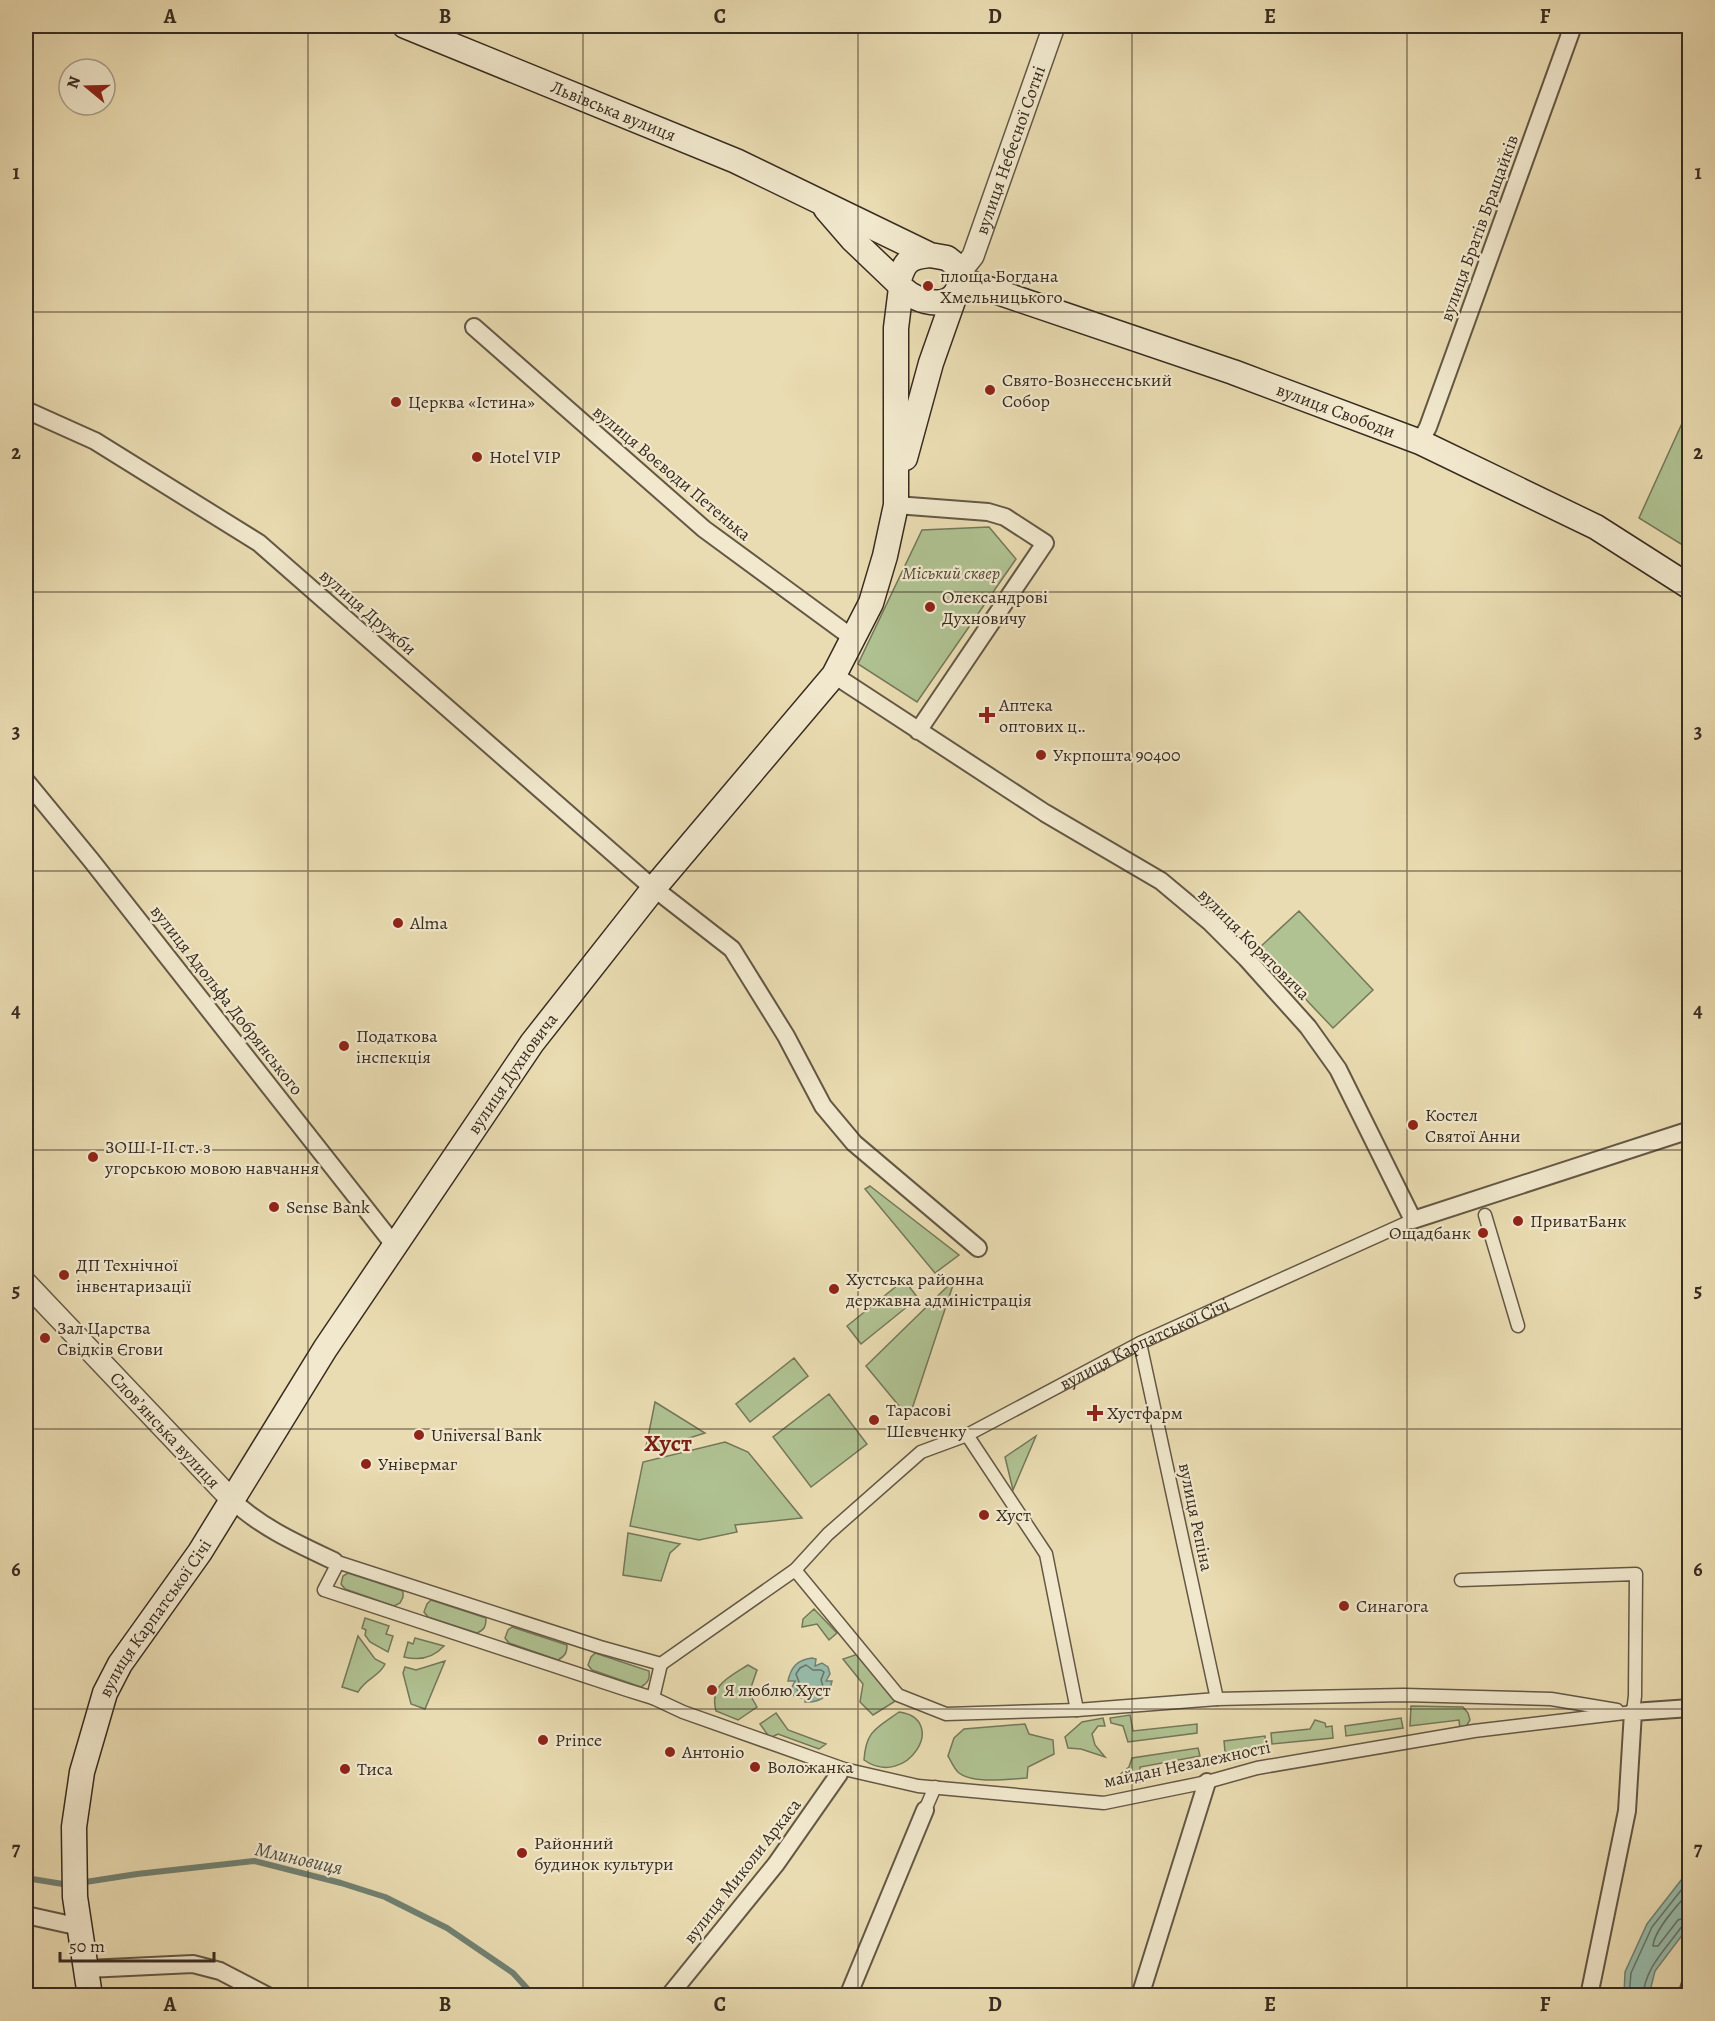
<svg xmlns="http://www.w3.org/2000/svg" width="1715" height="2021" font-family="Alegreya,serif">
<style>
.green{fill:#b0c292;stroke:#74775a;stroke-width:1.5}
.water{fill:#98bcac;stroke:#728274;stroke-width:1.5}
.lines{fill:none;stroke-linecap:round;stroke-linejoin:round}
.shore{stroke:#687466;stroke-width:1.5}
.stream{stroke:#728274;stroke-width:6}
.pedestrian-casing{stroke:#645845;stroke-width:15}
.minor-casing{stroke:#645845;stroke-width:20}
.tertiary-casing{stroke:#645845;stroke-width:24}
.secondary-casing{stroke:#382c21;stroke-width:27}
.pedestrian{stroke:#f1e8cd;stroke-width:12}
.minor{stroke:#f1e8cd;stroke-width:16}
.tertiary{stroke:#f1e8cd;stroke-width:21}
.secondary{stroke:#f1e8cd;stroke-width:24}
.grid{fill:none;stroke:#382c21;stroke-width:1.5;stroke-opacity:0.55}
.poi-dot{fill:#8f2418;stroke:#f1e8cd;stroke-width:2}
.labels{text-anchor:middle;stroke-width:4.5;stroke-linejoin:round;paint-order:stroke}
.street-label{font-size:18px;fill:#382c21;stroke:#f1e8cd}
.poi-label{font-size:18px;fill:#382c21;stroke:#f1e8cd;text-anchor:start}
.park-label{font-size:18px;font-style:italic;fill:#504a38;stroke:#f1e8cd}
.water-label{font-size:20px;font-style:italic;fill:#505044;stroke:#f1e8cd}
.district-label{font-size:24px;font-weight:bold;fill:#7a1f14;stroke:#f1e8cd}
.neatline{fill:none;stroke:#382c21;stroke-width:2}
.grid-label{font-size:20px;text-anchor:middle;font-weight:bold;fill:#382c21}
</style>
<rect width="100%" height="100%" fill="#eadcb2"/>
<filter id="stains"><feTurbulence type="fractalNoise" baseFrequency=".00333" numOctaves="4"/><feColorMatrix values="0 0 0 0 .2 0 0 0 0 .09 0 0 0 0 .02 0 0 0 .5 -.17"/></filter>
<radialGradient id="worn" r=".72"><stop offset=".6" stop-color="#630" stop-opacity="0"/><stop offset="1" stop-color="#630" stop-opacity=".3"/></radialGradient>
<!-- green -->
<path class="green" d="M1689,408L1690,549H1689L1639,518Z
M989,527L1016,559L917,702L858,664L922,530Z
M1299,911L1373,990L1333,1028L1258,949Z
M870,1186L959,1255L935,1273L865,1189Z
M955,1279L909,1418L866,1366Z
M904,1280L918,1298L861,1344L847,1326Z
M794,1358L808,1376L750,1422L736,1404Z
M829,1394L867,1444L811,1487L773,1437Z
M655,1402L705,1433L645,1452Z
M1036,1436L1013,1490L1005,1457Z
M725,1442L748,1452L802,1518L735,1525L737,1532L699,1540L630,1526L643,1462Z
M628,1533L680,1544L670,1553L661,1581L623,1575Z
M348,1573L403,1591V1597L400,1603L394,1606L345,1589L341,1584L343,1576Z
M431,1600L486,1618C486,1627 484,1630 477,1633L428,1617L424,1612L427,1604Z
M814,1609L837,1633L829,1640L817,1624L802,1627L803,1619Z
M365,1618L389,1626L386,1634L393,1636L388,1652L370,1642L365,1635L366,1630L362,1628Z
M512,1627L567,1645C567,1653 565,1656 558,1660L509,1643L505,1638L508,1630Z
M358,1636L375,1659L385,1664C380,1676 366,1678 358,1692L342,1687Z
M415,1638L444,1646C433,1658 420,1661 404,1657L408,1642L413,1644Z
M595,1653L649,1671C650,1679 648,1683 641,1687L592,1670L588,1665L591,1657Z
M858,1654L897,1700L873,1715L860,1702L863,1684L843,1659Z
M445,1661L425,1709L411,1704L403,1673L405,1667L416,1670Z
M748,1665L757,1670L749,1693L757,1707L738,1720L716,1711C709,1685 729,1677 748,1665Z
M1411,1706L1463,1707L1468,1713L1470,1720L1465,1728L1460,1729L1459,1720L1410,1726Z
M899,1712C950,1719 907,1790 864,1760C866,1730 877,1728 899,1712Z
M776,1713L788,1730L826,1744L819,1749L778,1734L770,1738L760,1724Z
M1130,1715L1133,1731L1197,1724V1733L1128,1742L1123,1726L1111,1723L1110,1718Z
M1103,1718L1105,1726H1098L1092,1734L1095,1745L1105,1757L1081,1749L1068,1748L1065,1737L1082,1722Z
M1401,1718L1403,1728L1346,1736L1345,1726Z
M1315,1720L1325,1723L1326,1727L1332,1726L1333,1738L1272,1744L1271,1733L1310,1729Z
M1025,1724L1029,1734L1053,1740L1054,1754L1028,1767L1027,1778C1009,1779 973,1784 959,1773C954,1769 951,1761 948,1756L954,1738L964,1729Z
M1265,1736L1266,1747L1225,1752L1224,1741Z
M1198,1748L1200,1756L1140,1767V1782L1119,1783L1118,1776L1129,1767L1132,1758Z"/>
<!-- water -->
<path class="water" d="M812,1658L816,1659L815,1666L822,1663L828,1667L830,1674L826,1681H832C829,1696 820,1703 805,1702L806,1696L801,1698L794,1696L791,1689L795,1681H788C791,1667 797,1660 812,1658Z
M1689,1870V1926L1655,1971L1649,1995H1624L1625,1972L1647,1924Z"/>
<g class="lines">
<!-- shore -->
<path class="shore" d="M806,1665L813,1670H821L824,1672L821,1680L824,1689L814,1695L806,1691L800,1692L797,1690L799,1682L796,1674L800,1668Z
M1690,1891C1679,1903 1654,1930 1653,1946H1658L1678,1920L1690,1916
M1629,1996L1631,1973L1652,1927L1690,1879
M1643,1996C1645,1967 1667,1948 1682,1926L1690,1924"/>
<!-- stream -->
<path class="stream" d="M26,1878L69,1885
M79,1883L137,1874L254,1861L341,1883L385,1897L447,1928L513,1973L534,1996"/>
<defs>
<g id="pedestrian">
<path d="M1485,1215L1518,1326"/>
<path d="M1140,1343L1217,1699"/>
<path d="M967,1435L1046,1554L1077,1710"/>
<path id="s1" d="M334,1561L600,1647L661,1664L795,1570L828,1534L921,1452L967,1435L1140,1343L1413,1220"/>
<path d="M338,1563L324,1590L627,1690L653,1698L661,1664"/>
<path d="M795,1570L898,1695L946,1714L1077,1710L1217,1699L1404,1695L1551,1699L1617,1710"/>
<path d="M1461,1580L1636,1574L1635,1696L1633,1712"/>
<path d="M653,1698L683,1712L844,1769L918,1786L1104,1803L1207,1782L1257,1768L1474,1731L1633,1712"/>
<path d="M925,1810L935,1787"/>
</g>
<path id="minor" d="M474,327L704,529L854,639
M26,410L95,441L259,543L646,882L732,949L786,1036L823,1106L854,1143L978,1248
M1420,442L1428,427L1573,26
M896,505L988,512L1005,517L1045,543L918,731
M834,675L1045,813L1161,881L1210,922L1246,958L1308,1027L1338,1069L1413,1220L1690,1130
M26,781L91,860L395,1246
M231,1499C260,1527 298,1544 334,1561
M26,1915L80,1927
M87,1969L193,1964L220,1971L268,1996
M669,1996L776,1864L839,1774
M848,1996L925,1810
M1140,1996L1207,1782
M1589,1996L1627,1811L1633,1712L1690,1708
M1687,1996L1690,1986"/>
<g id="tertiary">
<path id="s2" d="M962,270L973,256L1054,26"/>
<path d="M26,1283L231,1499"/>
</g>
<g id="secondary">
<path id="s3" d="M405,26L736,161L930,255L947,258L962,270C962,278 960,286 956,293C943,312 908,299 898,283C904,262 908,257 930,255"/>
<path d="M826,209L852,239L898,283"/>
<path id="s4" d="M962,280L1233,372L1420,442L1596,527L1690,587"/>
<path d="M905,458L931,363L955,295"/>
<path id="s5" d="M90,1996L75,1897L74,1827L82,1772L105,1693L120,1664L200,1552L325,1349L532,1043L654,888L834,675L871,603L885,556L896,505V328L901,288"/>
</g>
</defs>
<!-- pedestrian casing -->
<use href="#pedestrian" class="pedestrian-casing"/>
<!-- minor casing -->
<use href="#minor" class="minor-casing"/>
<!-- tertiary casing -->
<use href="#tertiary" class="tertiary-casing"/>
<!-- secondary casing -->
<use href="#secondary" class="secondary-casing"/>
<!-- pedestrian -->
<use href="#pedestrian" class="pedestrian"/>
<!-- minor -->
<use href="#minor" class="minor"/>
<!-- tertiary -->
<use href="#tertiary" class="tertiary"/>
<!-- secondary -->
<use href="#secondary" class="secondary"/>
</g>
<!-- grid -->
<path class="grid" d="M308,26V1996M583,26V1996M858,26V1996M1132,26V1996M1407,26V1996M26,312H1690M26,592H1690M26,871H1690M26,1150H1690M26,1429H1690M26,1709H1690"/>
<!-- markers -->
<g class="poi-dot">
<circle cx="928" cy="286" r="6"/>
<circle cx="990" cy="390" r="6"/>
<circle cx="396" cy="402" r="6"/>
<circle cx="477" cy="457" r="6"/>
<circle cx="930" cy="607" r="6"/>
<path d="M984 706h6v6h6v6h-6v6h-6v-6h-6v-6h6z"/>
<circle cx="1041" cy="755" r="6"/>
<circle cx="398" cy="923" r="6"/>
<circle cx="344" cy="1046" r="6"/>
<circle cx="1413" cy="1125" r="6"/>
<circle cx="93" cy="1157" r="6"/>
<circle cx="274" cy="1207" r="6"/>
<circle cx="1518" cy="1221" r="6"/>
<circle cx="1483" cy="1233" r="6"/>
<circle cx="64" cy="1275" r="6"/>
<circle cx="834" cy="1289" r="6"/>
<circle cx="45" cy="1338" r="6"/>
<path d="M1092 1404h6v6h6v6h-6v6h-6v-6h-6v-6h6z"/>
<circle cx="874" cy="1420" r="6"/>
<circle cx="419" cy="1435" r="6"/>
<circle cx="366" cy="1464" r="6"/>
<circle cx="984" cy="1515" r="6"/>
<circle cx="1344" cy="1606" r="6"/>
<circle cx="712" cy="1690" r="6"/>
<circle cx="543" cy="1740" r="6"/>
<circle cx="670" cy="1752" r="6"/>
<circle cx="755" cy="1767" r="6"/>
<circle cx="345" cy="1769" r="6"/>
<circle cx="522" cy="1853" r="6"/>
</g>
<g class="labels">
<!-- street labels -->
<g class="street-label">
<text dy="6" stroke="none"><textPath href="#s3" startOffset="225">Львівська вулиця</textPath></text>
<text dy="6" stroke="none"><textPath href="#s2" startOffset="130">вулиця Небесної Сотні</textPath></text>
<text transform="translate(1479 228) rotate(-70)" y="6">вулиця Братів Бращайків</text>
<text dy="6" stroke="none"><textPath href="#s4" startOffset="396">вулиця Свободи</textPath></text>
<text transform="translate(672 473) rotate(40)" y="6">вулиця Воєводи Петенька</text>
<text transform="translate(368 612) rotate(41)" y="6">вулиця Дружби</text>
<text transform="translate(1254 944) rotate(45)" y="6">вулиця Корятовича</text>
<text transform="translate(227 1000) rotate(52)" y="6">вулиця Адольфа Добрянського</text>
<text dy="6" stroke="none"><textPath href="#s5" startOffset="1050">вулиця Духновича</textPath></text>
<text dy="6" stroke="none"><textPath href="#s1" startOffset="928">вулиця Карпатської Січі</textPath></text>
<text transform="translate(165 1430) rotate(47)" y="6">Словʼянська вулиця</text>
<text transform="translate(1196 1517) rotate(78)" y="6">вулиця Рєпіна</text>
<text dy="6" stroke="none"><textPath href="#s5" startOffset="398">вулиця Карпатської Січі</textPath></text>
<text transform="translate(1187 1764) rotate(-12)" y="6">майдан Незалежності</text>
<text transform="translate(742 1871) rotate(-52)" y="6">вулиця Миколи Аркаса</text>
</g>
<!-- poi labels -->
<g class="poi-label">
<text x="940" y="282">площа Богдана<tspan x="940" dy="21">Хмельницького</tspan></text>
<text x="1002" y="386">Свято-Вознесенський<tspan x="1002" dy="21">Собор</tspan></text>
<text x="408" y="408">Церква «Істина»</text>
<text x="489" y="463">Hotel VIP</text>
<text x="942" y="603">Олександрові<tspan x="942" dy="21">Духновичу</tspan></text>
<text x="999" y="711">Аптека<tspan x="999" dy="21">оптових ц‥</tspan></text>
<text x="1053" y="761">Укрпошта 90400</text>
<text x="410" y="929">Alma</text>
<text x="356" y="1042">Податкова<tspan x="356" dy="21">інспекція</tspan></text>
<text x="1425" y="1121">Костел<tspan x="1425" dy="21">Святої Анни</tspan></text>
<text x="105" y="1153">ЗОШ І-ІІ ст. з<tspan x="105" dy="21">угорською мовою навчання</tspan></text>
<text x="286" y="1213">Sense Bank</text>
<text x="1530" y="1227">ПриватБанк</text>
<text x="1471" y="1239" text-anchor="end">Ощадбанк</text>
<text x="76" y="1271">ДП Технічної<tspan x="76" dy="21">інвентаризації</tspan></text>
<text x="846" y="1285">Хустська районна<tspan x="846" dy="21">державна адміністрація</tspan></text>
<text x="57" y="1334">Зал Царства<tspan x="57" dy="21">Свідків Єгови</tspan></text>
<text x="886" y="1416">Тарасові<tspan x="886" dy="21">Шевченку</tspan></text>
<text x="1107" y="1419">Хустфарм</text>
<text x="431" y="1441">Universal Bank</text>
<text x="378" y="1470">Універмаг</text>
<text x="996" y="1521">Хуст</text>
<text x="1356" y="1612">Синагога</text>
<text x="724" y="1696">Я люблю Хуст</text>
<text x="555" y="1746">Prince</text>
<text x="682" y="1758">Антоніо</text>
<text x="767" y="1773">Воложанка</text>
<text x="357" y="1775">Тиса</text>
<text x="534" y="1849">Районний<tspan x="534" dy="21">будинок культури</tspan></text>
</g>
<!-- park labels -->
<g class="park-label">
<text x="951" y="579">Міський сквер</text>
</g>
<!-- water labels -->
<g class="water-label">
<text transform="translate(299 1858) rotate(13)" y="7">Млиновиця</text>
</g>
<!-- district labels -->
<g class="district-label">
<text x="668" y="1451">Хуст</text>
</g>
</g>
<!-- margin -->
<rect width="1715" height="2021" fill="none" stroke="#eadcb2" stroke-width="66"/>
<!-- north arrow -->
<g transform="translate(87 87) rotate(289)"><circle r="28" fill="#f1e8cd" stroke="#a79d88" stroke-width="1.5"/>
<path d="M0-4.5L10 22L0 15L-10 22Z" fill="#8f2418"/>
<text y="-9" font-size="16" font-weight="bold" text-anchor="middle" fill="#382c21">N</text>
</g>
<!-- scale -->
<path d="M60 1952v9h154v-9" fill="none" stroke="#382c21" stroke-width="3"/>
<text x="69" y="1952" font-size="18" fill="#382c21" stroke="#f1e8cd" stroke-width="4.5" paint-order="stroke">50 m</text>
<rect x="33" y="33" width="1649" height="1955" class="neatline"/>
<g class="grid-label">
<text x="170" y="23">A</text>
<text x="445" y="23">B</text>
<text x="720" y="23">C</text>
<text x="995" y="23">D</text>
<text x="1270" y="23">E</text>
<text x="1545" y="23">F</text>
<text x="16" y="179">1</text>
<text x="1698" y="179">1</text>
<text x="16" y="459">2</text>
<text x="1698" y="459">2</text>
<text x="16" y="738">3</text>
<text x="1698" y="738">3</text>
<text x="16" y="1017">4</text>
<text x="1698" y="1017">4</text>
<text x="16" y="1297">5</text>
<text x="1698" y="1297">5</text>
<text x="16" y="1576">6</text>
<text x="1698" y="1576">6</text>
<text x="16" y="1855">7</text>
<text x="1698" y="1855">7</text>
<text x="170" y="2011">A</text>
<text x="445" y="2011">B</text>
<text x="720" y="2011">C</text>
<text x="995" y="2011">D</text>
<text x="1270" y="2011">E</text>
<text x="1545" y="2011">F</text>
</g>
<rect width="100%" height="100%" filter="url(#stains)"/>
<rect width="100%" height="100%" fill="url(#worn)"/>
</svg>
